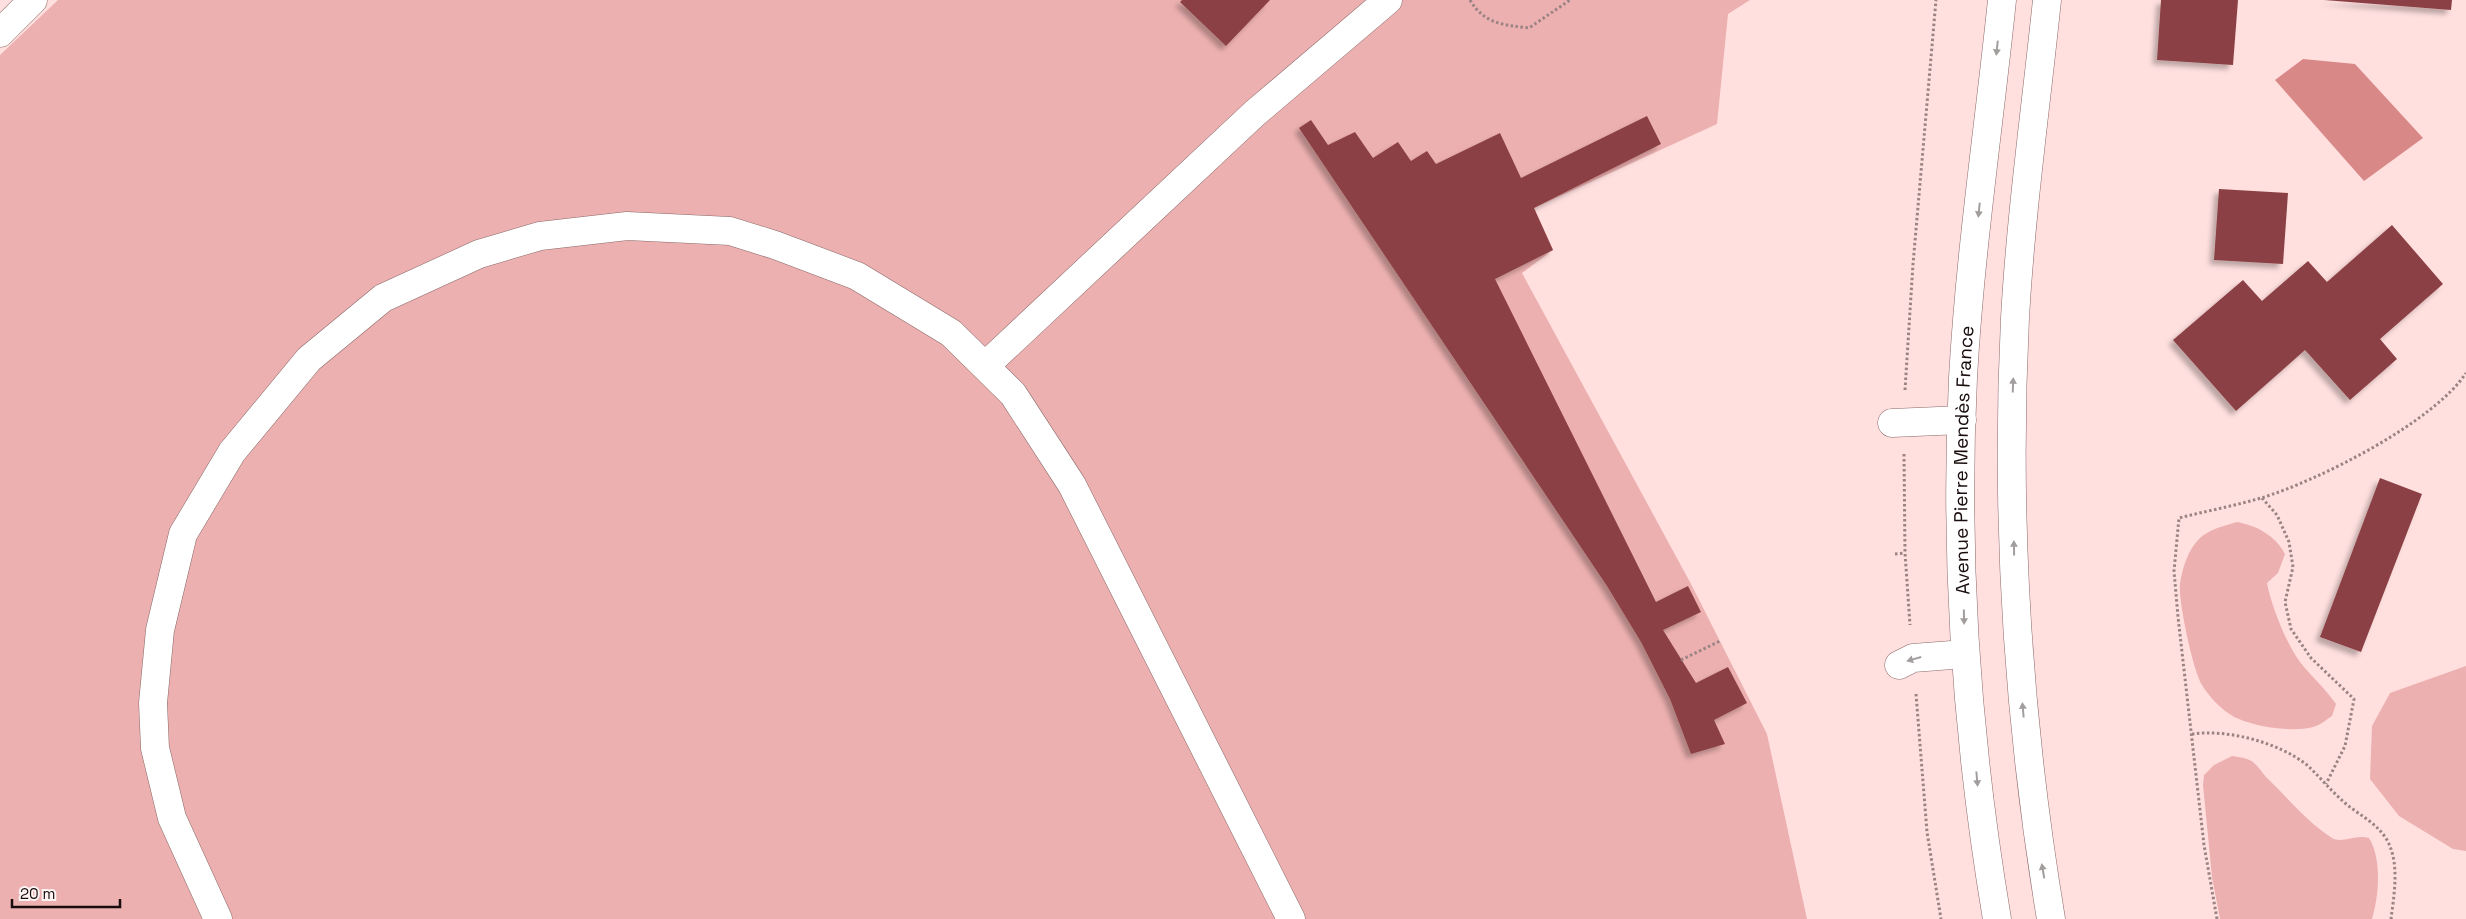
<svg xmlns="http://www.w3.org/2000/svg" width="2466" height="919" font-family="'Space Grotesk',sans-serif">
<style>
.green{fill:#edb0b0}
.water{fill:#d98888}
.building{fill:#8b4144;filter:url(#shadow)}
.lines{fill:none;stroke-linecap:round;stroke-linejoin:round}
.minor-casing{stroke:#8a6868;stroke-width:29}
.path{stroke:#9a8383;stroke-width:3;stroke-dasharray:2.5 2.5;stroke-linecap:butt}
.minor{stroke:#fff;stroke-width:28}
.oneway{fill:#a39e9e}
.labels{text-anchor:middle;stroke-width:5;stroke-linejoin:round;paint-order:stroke}
.street-label{font-size:19px;fill:#190c0c;stroke:#fcf3f3}
</style>
<defs>
<filter id="shadow"><feDropShadow dx="-4.5" dy="4.5" stdDeviation="2.5" flood-color="#0004"/></filter>
</defs>
<rect width="100%" height="100%" fill="#ffe0df"/>
<!-- green -->
<path class="green" d="M58,0H1750L1728,14L1717,124L1534,208L1553,250L1522,273L1691,584L1767,734L1807,919H0V55Z
M2237,522C2257,526 2275,535 2285,554L2278,573L2267,583C2271,605 2286,643 2300,662C2311,676 2325,688 2336,704L2332,716C2327,719 2322,724 2316,726C2295,734 2245,726 2228,713C2219,707 2207,694 2202,685C2193,671 2178,600 2180,584C2182,569 2188,550 2199,539C2209,529 2224,526 2237,522Z
M2466,666V851L2453,849L2399,816L2370,779L2372,726L2390,693Z
M2232,756C2236,757 2242,757 2247,759C2256,762 2260,770 2266,777C2288,798 2306,821 2332,838C2342,844 2355,834 2369,838C2382,859 2379,896 2372,919H2220L2212,877L2203,785L2204,775L2214,765Z"/>
<!-- water -->
<path class="water" d="M2303,59L2355,64L2423,138L2364,181L2275,80Z"/>
<!-- building -->
<path class="building" d="M1182,0H1270L1226,46L1180,2Z
M2161,0H2238L2233,65L2157,60Z
M2324,0H2452L2451,10Z
M1647,116L1661,144L1534,208L1553,250L1495,279L1656,602L1688,586L1701,612L1663,630L1696,683L1728,667L1747,703L1714,720L1725,744L1691,754L1670,699L1641,642L1607,586L1299,128L1311,120L1328,145L1355,132L1373,158L1398,142L1411,161L1427,151L1436,164L1500,133L1521,178Z
M2219,189L2288,193L2283,264L2214,260Z
M2392,225L2443,284L2380,339L2397,359L2350,400L2305,350L2236,411L2173,340L2243,280L2262,301L2308,261L2327,282Z
M2380,478L2422,494L2361,652L2320,637Z"/>
<g class="lines">
<defs>
<g id="minor">
<path d="M2047,0C2036,106 2021,212 2015,318C2005,519 2018,721 2051,919"/>
<path d="M0,33L33,0"/>
<path d="M985,366L1255,113L1388,0"/>
<path d="M1892,423L1962,420"/>
<path d="M1899,665L1913,658L1965,654"/>
<path d="M218,919L172,818L155,748L153,703L160,630L183,534L232,452L309,359L383,298L479,254L540,236L627,226L730,231L775,245L857,276L951,333L1013,394L1072,485L1291,919"/>
<path id="s1" d="M1997,919C1967,741 1954,559 1963,378C1970,252 1989,126 2002,0"/>
</g>
</defs>
<!-- minor casing -->
<use href="#minor" class="minor-casing"/>
<!-- path -->
<path class="path" d="M1470,0C1484,24 1504,25 1529,28L1570,0
M1905,390L1913,264L1936,0
M1904,454L1905,553L1910,625
M2262,498L2277,515L2289,542L2293,567L2285,602L2291,629L2311,658L2354,699L2345,746L2326,784
M1895,554L1905,553
M1681,660L1720,641
M1916,694L1927,832L1941,919
M2192,734C2227,729 2278,742 2307,765C2320,777 2331,791 2345,803C2359,815 2377,823 2387,840C2400,863 2394,895 2391,919
M2217,919L2204,845L2178,617L2174,571L2179,518C2206,511 2234,506 2261,498C2318,481 2434,422 2466,373"/>
<!-- minor -->
<use href="#minor" class="minor"/>
</g>
<!-- one-way arrows -->
<defs><path id="oneway-solid" d="M-6-.8H1V-3.2L6.5 0L1 3.2V.8H-6Z" transform="scale(1.25)"/></defs>
<g class="oneway">
<use href="#oneway-solid" transform="translate(1997 48) rotate(96)"/>
<use href="#oneway-solid" transform="translate(1979 210) rotate(96)"/>
<use href="#oneway-solid" transform="translate(2013 385) rotate(-88)"/>
<use href="#oneway-solid" transform="translate(2014 548) rotate(-91)"/>
<use href="#oneway-solid" transform="translate(1964 617) rotate(89)"/>
<use href="#oneway-solid" transform="translate(1914 659) rotate(164)"/>
<use href="#oneway-solid" transform="translate(2023 710) rotate(-95)"/>
<use href="#oneway-solid" transform="translate(1977 779) rotate(85)"/>
<use href="#oneway-solid" transform="translate(2043 871) rotate(-100)"/>
</g>
<g class="labels">
<!-- street labels -->
<g class="street-label">
<text dy="7" stroke="none"><textPath href="#s1" startOffset="461">Avenue Pierre Mendès France</textPath></text>
</g>
</g>
<!-- scale -->
<path d="M12 899v8h108v-8" fill="none" stroke="#190c0c" stroke-width="2.5"/>
<text x="20" y="899" font-size="15" fill="#190c0c" stroke="#fcf3f3" stroke-width="4" paint-order="stroke">20 m</text>
</svg>
